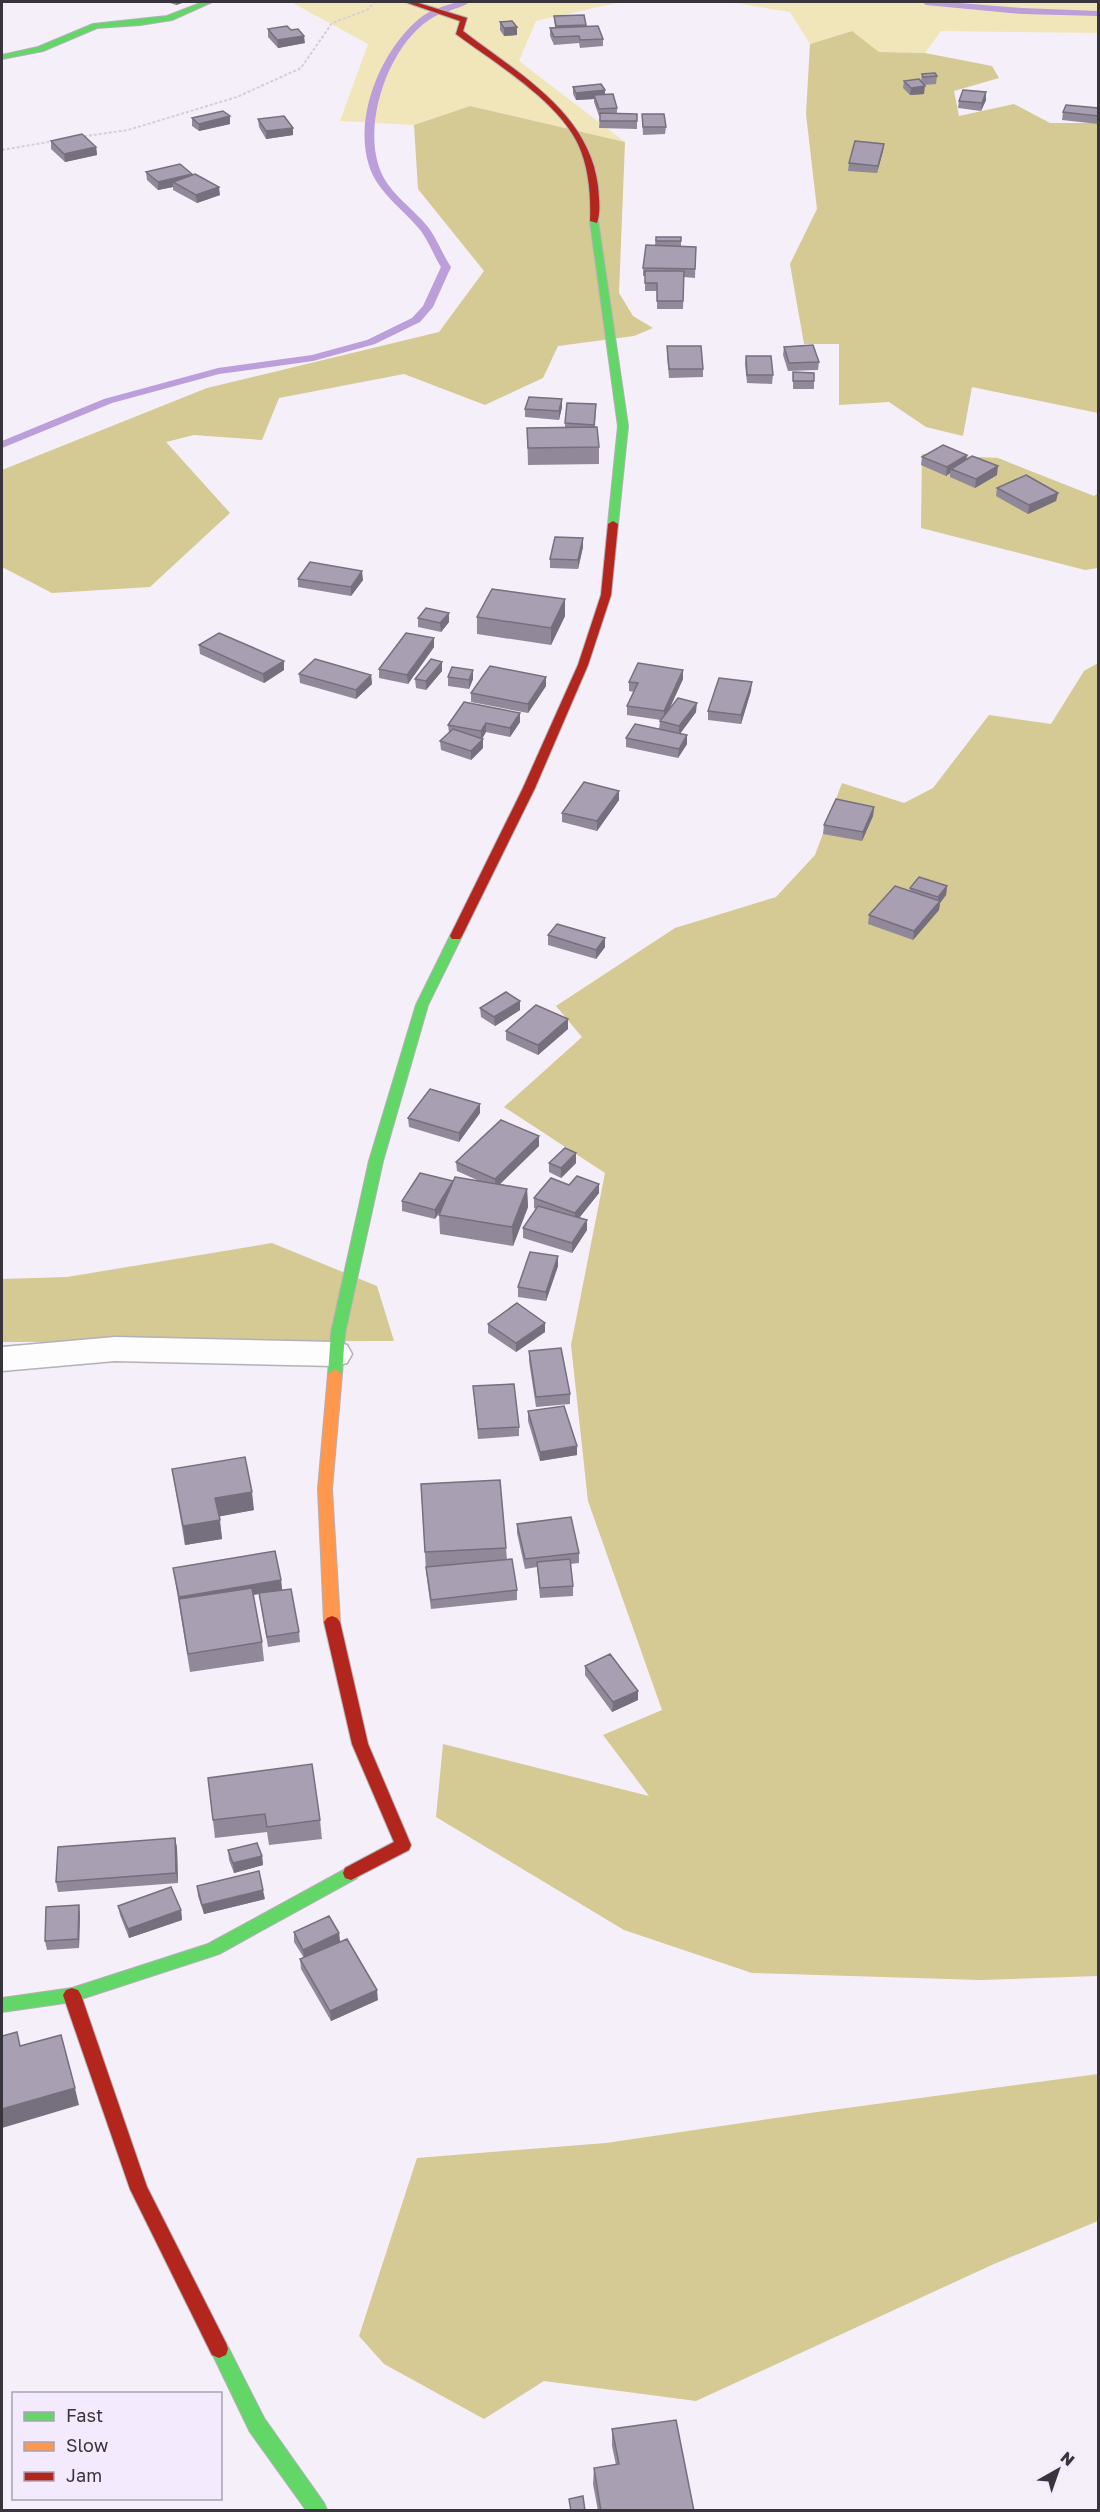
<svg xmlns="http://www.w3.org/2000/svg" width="1100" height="2512" font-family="'Golos Text',sans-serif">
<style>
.green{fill:#f1e6ba}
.forest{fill:#d5c994}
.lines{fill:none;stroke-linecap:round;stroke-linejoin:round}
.stream{fill:#bc9eda;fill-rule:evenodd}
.street-casing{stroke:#b4b0b8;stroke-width:3}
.fast-casing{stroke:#b4b0b8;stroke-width:2}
.slow-casing{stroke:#b4b0b8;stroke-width:2}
.jam-casing{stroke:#b4b0b8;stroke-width:2}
.path{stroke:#d2d0d4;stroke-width:2;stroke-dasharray:3 2;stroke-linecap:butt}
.street{fill:#fdfdfe;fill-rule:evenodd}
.fast{fill:#63d668;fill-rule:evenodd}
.slow{fill:#ff974d;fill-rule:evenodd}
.jam{fill:#b3261e;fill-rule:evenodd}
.wall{fill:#918999}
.shaded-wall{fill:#766f7d}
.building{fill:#a99fb2;stroke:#766f7d;stroke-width:1.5}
</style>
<rect width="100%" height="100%" fill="#f4eff9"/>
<!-- green -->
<path class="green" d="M291,2H621L536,21L519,61L625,142L470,106L414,125L340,121L368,44Z
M729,2H1098V33L941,31L925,53L879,52L851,31L810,44L790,12Z"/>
<!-- forest -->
<path class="forest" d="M852,31L879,52L925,53L992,66L999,78L954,91L959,116L1014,104L1050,123H1098V413L972,387L963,436L926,427L889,402L839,405V344H804L790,264L817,209L806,114L810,44Z
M470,106L625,142L619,293L633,316L653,328L634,336L558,346L543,378L485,405L404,374L279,398L262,440L194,435L166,442L230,513L150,587L52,593L2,567V470L207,388L439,332L484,271L418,189L414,125Z
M922,454L998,458L1094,496L1098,493V568L1085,570L921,528Z
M1098,663V1976L981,1980L752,1973L624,1930L436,1817L443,1744L649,1796L603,1735L662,1710L588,1501L571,1345L605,1173L504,1107L582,1037L556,1006L675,928L776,897L815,855L842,783L904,803L933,788L989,715L1051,724L1084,671Z
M272,1243L377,1286L394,1341L2,1342V1279L67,1277Z
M1098,2074V2221L994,2264L696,2401L544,2381L484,2419L384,2364L359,2336L417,2158L606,2143L810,2113Z"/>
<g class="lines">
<!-- stream -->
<path class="stream" d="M458,2H470C458,10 441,11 429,20C388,47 361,126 381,172C390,194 414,209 428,227C438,240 442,254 451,267L433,307L420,322L375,344L313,361L219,374L112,403L2,448V441L104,399L218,368L312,355L367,340L412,318L423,306L441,267C434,256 429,242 421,231C405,211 381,195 371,171C351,121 380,51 420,18C430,10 446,5 458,2Z
M922,2H947L1022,8L1098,11V16L1022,14L926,5Z"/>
<defs>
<path id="street" d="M115,1337L335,1342L347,1345L352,1354L347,1363L335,1366L115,1361L2,1371V1347Z"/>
<path id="fast" d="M203,2H212L172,20L140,25L97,28L43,51L2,59V55L38,47L93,24L167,16Z
M594,218L598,221L628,426L618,524L613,527L608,524L618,426L590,221Z
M456,932L462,936L428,1005L383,1161L345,1333L342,1374L335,1379L328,1374L331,1333L369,1161L416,1005L450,936Z
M351,1866L357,1868L359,1873L357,1878L219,1954L72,2002L2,2012V1998L72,1988L208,1944Z
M219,2340L226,2343L264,2418L324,2503L327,2510H306L250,2432L210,2349L212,2343Z"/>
<path id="slow" d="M335,1369L342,1374L332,1489L340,1622L337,1626L332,1628L327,1626L324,1622L318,1489L328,1374Z"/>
<path id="jam" d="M405,2H415L467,18L463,31C517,73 589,112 598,186C599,198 601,212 597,223L590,221C591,195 589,168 578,144C557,100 495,63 456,34L460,21Z
M613,521L618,524L611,595L588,665L535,788L462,936L460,939H452L450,936L523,788L578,665L601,595L608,524Z
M332,1616L337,1618L340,1622L368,1744L411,1845L409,1850L351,1880L345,1878L343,1873L345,1868L394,1842L352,1744L324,1622L327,1618Z
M72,1988L78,1990L81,1995L147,2187L226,2343L228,2349L226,2355L219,2358L212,2355L130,2189L63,1995L66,1990Z"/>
</defs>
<!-- street casing -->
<use href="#street" class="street-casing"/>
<!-- fast casing -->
<use href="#fast" class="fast-casing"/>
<!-- slow casing -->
<use href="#slow" class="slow-casing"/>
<!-- jam casing -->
<use href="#jam" class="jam-casing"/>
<!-- path -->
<path class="path" d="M79,137L128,130L237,97L301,68L332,23L367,10L375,2
M2,150L54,141"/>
<!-- street -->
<use href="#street" class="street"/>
<!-- fast -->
<use href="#fast" class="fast"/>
<!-- slow -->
<use href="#slow" class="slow"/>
<!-- jam -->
<use href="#jam" class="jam"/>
</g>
<!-- wall -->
<path class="wall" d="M167,2H185L176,5Z
M554,16L586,25V27L603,39V46L580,48L579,43L554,45L550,36V28H555Z
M500,22L517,27V35L504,36L500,30Z
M268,29L305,43L278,48L268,37Z
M922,74L937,76L936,84L924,85V94L910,95L903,88L904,81L921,82Z
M573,87L605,90V94L617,108V114H637V129L599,128L600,116H599L594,102V99L576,100L573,94Z
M986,92V100L981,111L958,108L959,101Z
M1098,108V124L1062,120L1063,112Z
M642,114L666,127L665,134L643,135Z
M192,118L230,124L199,131L192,126Z
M258,119L293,135L266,139L259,127Z
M51,141L96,147L97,155L65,162L51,149Z
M884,144L883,151L877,173L848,171L849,163Z
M146,172L193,176L220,195L197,203L173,190V187L158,190L147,180Z
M656,237L681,241V246L696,247L695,278L684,277L683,309H657V291H645V276H643V268L655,245Z
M667,346L703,369V377L669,378L667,355Z
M784,347L819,362L818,370L788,371L783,355Z
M746,356L773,375L772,384L747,383L745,364Z
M793,372L814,381V389H793Z
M596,404L595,427L599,447V464L528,465L527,428L565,427V423Z
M562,407L559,420L525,417V409Z
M922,457L966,459L997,475L975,488L950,477V473L946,476L921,465Z
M997,488L1058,493L1056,501L1028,514L996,496Z
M583,538V547L578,569L550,568V559Z
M298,579L363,580L351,596L298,587Z
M565,616L551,645L477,634V617Z
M418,618L449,622L441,632L418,627Z
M434,638V647L408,684L379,678V669Z
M199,645L284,661V670L264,683L200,654Z
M442,662V671L426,690L416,688L415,679Z
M299,674L371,675L372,684L356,699L300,683Z
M448,677L473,679L469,689L448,686Z
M546,677V686L528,713L471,702V693Z
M683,679L670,708L696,712L680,734L687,735V744L678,758L626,747V738L659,729L660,721L661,720L627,715V706L634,692L629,691V682Z
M751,691L741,724L708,720V711Z
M520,722L510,737L486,732L482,739L483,748L471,760L441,750L440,741L449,733L448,725Z
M619,800L597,831L562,822V813Z
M874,807L873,816L862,841L823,834L824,825Z
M947,886L946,895L940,903L939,910L913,940L868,924L869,915L910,891V888Z
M548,935L605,938V947L596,959L548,945Z
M480,1008L520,1010L495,1026L481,1017Z
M568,1029L538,1055L506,1040V1031Z
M480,1113L459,1142L409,1127L408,1118Z
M539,1146L500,1184L527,1189L528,1207L513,1246L440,1234L439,1215L443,1207L435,1219L402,1211V1201L477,1180L457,1171L456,1162Z
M576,1153V1163L561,1178L549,1172V1163Z
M569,1185L599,1193L579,1218L587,1220V1230L572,1253L523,1238V1228L536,1209L534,1208V1198Z
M558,1256V1266L546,1301L518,1297V1287Z
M545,1323V1332L516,1352L488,1333V1324Z
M529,1351L570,1394V1404L536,1407L529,1361Z
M473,1386L519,1427V1436L478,1439Z
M528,1411L577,1455L540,1461L528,1421Z
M172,1469L254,1510L219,1516L222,1539L185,1545L175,1487Z
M421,1484L506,1548L507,1560L517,1590V1600L431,1609L426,1571Z
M517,1524L579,1553V1563L570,1564L573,1586V1596L540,1598L537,1567L525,1569L517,1533Z
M173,1568L281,1580L282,1590L299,1632L300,1642L268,1647L259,1594L253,1595L262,1642L264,1661L190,1672Z
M585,1666L638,1691V1700L612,1712L585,1675Z
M208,1778L320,1820L322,1839L269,1845L267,1832L215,1838Z
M175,1838L177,1848L178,1883L58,1892L56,1882Z
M228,1850L262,1856L263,1865L234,1873L229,1860Z
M197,1886L265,1899L204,1914L198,1896Z
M118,1906L181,1910L182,1920L129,1938L120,1915Z
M80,1914L79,1948L47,1950L45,1941Z
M294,1932L339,1933L340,1942L378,2000L331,2021L301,1969L300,1959L304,1958L294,1942Z
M612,2429L694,2511H598L593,2484L594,2468L616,2465L612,2446Z"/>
<!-- shaded-wall -->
<path class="shaded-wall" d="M176,2H185L176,5Z
M517,27V35L504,36V28Z
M304,36L305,43L278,48L277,40Z
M925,86L924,94L910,95L911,88Z
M605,90V98L594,95V99L576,100V93Z
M986,92V100L981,111L982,103Z
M230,116V124L199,131V124Z
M293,128V135L266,139V131Z
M884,144L883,151L877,173L878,166Z
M96,147L97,155L65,162L64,154Z
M192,174L193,182H173V187L158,190V182Z
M219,187L220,195L197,203L196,195Z
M562,399V407L559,420V411Z
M967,455L966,463L951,469L950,473L946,476L947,467Z
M998,466L997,475L975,488L976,479Z
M1058,493L1056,501L1028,514L1029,505Z
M583,538V547L578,569V560Z
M362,571L363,580L351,596V587Z
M565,599V616L551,645V628Z
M449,613V622L441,632L440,623Z
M434,638V647L408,684L407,675Z
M284,661V670L264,683L263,674Z
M442,662V671L426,690V681Z
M473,670V679L469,689V680Z
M683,670V679L664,720V711Z
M371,675L372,684L356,699V690Z
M546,677V686L528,713V704Z
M752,682L751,691L741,724V715Z
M697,703L696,712L679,735V726Z
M520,713V722L510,737V728Z
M486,723V732L481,740V731Z
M687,735V744L678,758L679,749Z
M483,739V748L471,760V751Z
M619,791V800L597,831V821Z
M874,807L873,816L862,841L863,832Z
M947,886L946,895L940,903L939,910L913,940L914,931L938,904V897Z
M605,938V947L596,959V950Z
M520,1001V1010L495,1026L494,1017Z
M568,1019V1029L538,1055V1045Z
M480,1104V1113L459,1142V1133Z
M539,1136V1146L495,1189V1179Z
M576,1153V1163L561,1178V1168Z
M453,1181V1191L435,1219V1210Z
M599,1184V1193L575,1223V1213Z
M527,1189L528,1207L513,1246L512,1227Z
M587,1220V1230L572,1253V1243Z
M558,1256V1266L546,1301V1292Z
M545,1323V1332L516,1352V1343Z
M577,1446V1455L540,1461V1452Z
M252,1492L254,1510L217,1517L215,1498Z
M220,1520L222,1539L185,1545L183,1526Z
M281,1580L282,1590L180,1607L179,1597Z
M638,1691V1700L612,1712L613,1702Z
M175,1838L177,1848L178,1883L176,1873Z
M262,1856L263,1865L234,1873L233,1863Z
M263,1890L265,1899L204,1914L202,1905Z
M79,1905L80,1914L79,1948L78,1939Z
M181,1910L182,1920L129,1938L128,1929Z
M339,1933L340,1942L304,1959L303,1950Z
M377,1990L378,2000L331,2021L330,2011Z
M75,2088L79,2105L2,2128V2109Z"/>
<!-- building -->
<path class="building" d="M584,15L586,25L556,26L554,16Z
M512,21L517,27L504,28L500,22Z
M287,26L291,30L298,29L304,36L277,40L268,29Z
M598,26L603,39L580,40L579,36L554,37L550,28Z
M935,73L937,76L923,77L922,74Z
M919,79L925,86L911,88L904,81Z
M601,84L605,90L576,93L573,87Z
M963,90L986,92L982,103L959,101Z
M613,94L617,108L599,109L594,95Z
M1066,105L1098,108V116L1063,112Z
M223,111L230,116L199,124L192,118Z
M600,113L637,114V121H600Z
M642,114H664L666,127H643Z
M284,116L293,128L266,131L258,119Z
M82,134L96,147L64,154L51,141Z
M855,141L884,144L878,166L849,163Z
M180,164L192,174L158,182L146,172Z
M195,174L219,187L196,195L173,182Z
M656,237H681V241H656Z
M646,245L696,247L695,269L643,268Z
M645,271H684L683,301H657V283H645Z
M813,345L819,362L789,363L784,347Z
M667,346H701L703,369H669Z
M746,356H771L773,375H747Z
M793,372L814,373V381H793Z
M529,397L562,399L559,411L525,409Z
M567,403L596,404L594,425L565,423Z
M597,427L599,447L528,448L527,428Z
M943,445L967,455L947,467L922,457Z
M972,456L998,466L976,479L951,469Z
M1026,475L1058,493L1029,505L997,488Z
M555,537L583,538L578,560L550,559Z
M310,562L362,571L351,587L298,579Z
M492,589L565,599L551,628L477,617Z
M426,608L449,613L440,623L418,618Z
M219,633L284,661L263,674L199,645Z
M406,633L434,638L407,675L379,669Z
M315,659L371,675L356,690L299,674Z
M431,659L442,662L426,681L415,679Z
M638,663L683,670L664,711L627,706L638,683L629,682Z
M490,666L546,677L528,704L471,693Z
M452,667L473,670L469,680L448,677Z
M719,678L752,682L741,715L708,711Z
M678,698L697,703L679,726L660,721Z
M464,702L520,713L510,728L486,723L481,731L448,725Z
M635,724L687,735L679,749L626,738Z
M453,729L483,739L471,751L440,741Z
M584,782L619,791L597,821L562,813Z
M836,799L874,807L863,832L824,825Z
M919,877L947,886L938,897L910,888Z
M895,886L940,901L914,931L869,915Z
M557,924L605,938L596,950L548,935Z
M506,992L520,1001L494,1017L480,1008Z
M536,1005L568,1019L538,1045L506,1031Z
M430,1089L480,1104L459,1133L408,1118Z
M501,1120L539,1136L495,1179L456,1162Z
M565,1148L576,1153L561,1168L549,1163Z
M420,1173L453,1181L435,1210L402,1201Z
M577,1176L599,1184L575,1213L534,1198L551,1178L569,1185Z
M455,1177L527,1189L512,1227L439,1215Z
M538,1206L587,1220L572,1243L523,1228Z
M530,1252L558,1256L546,1292L518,1287Z
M517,1303L545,1323L516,1343L488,1324Z
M561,1348L570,1394L536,1397L529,1351Z
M514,1384L519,1427L478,1429L473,1386Z
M564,1406L577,1446L540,1452L528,1411Z
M245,1457L252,1492L215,1498L220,1520L183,1526L172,1469Z
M500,1480L506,1548L425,1552L421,1484Z
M571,1517L579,1553L525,1559L517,1524Z
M275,1551L281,1580L179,1597L173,1568Z
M512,1559L517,1590L431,1600L426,1567Z
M570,1559L573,1586L540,1588L537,1562Z
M252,1588L262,1642L188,1654L179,1599Z
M291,1589L299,1632L267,1637L259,1593Z
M610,1654L638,1691L613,1702L585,1666Z
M312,1764L320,1820L267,1827L265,1814L213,1820L208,1778Z
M175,1838L176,1873L56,1882L58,1847Z
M257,1843L262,1856L233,1863L228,1850Z
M259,1871L263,1890L202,1905L197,1886Z
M171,1887L181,1910L128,1929L118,1906Z
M79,1905L78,1939L45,1941L46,1907Z
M329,1916L339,1933L303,1950L294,1932Z
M347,1939L377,1990L330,2011L300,1959Z
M17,2032L20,2046L61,2035L75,2088L2,2109V2036Z
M676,2420L694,2511H601L594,2468L619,2464L612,2429Z
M583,2496L585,2511H571L569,2499Z"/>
<!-- border -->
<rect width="1100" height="2512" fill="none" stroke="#38343c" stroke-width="6"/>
<!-- legend -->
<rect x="12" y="2392" width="210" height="108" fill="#f3ebfd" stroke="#a8a2b0" stroke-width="1.5"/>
<rect x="24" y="2412" width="30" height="9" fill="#63d668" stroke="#a8a2b0" stroke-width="1.5"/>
<text x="66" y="2422" font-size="18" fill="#38343c">Fast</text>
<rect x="24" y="2442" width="30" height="9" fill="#ff974d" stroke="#a8a2b0" stroke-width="1.5"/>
<text x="66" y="2452" font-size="18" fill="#38343c">Slow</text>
<rect x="24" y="2472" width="30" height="9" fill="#b3261e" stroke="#a8a2b0" stroke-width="1.5"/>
<text x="66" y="2482" font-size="18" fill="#38343c">Jam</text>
<!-- north arrow -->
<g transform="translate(1058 2470) rotate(40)" stroke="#f3ebfd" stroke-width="4.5" paint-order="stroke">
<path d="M0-4.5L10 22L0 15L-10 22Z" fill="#38343c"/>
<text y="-9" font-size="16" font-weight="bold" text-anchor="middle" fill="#38343c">N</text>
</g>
</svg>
